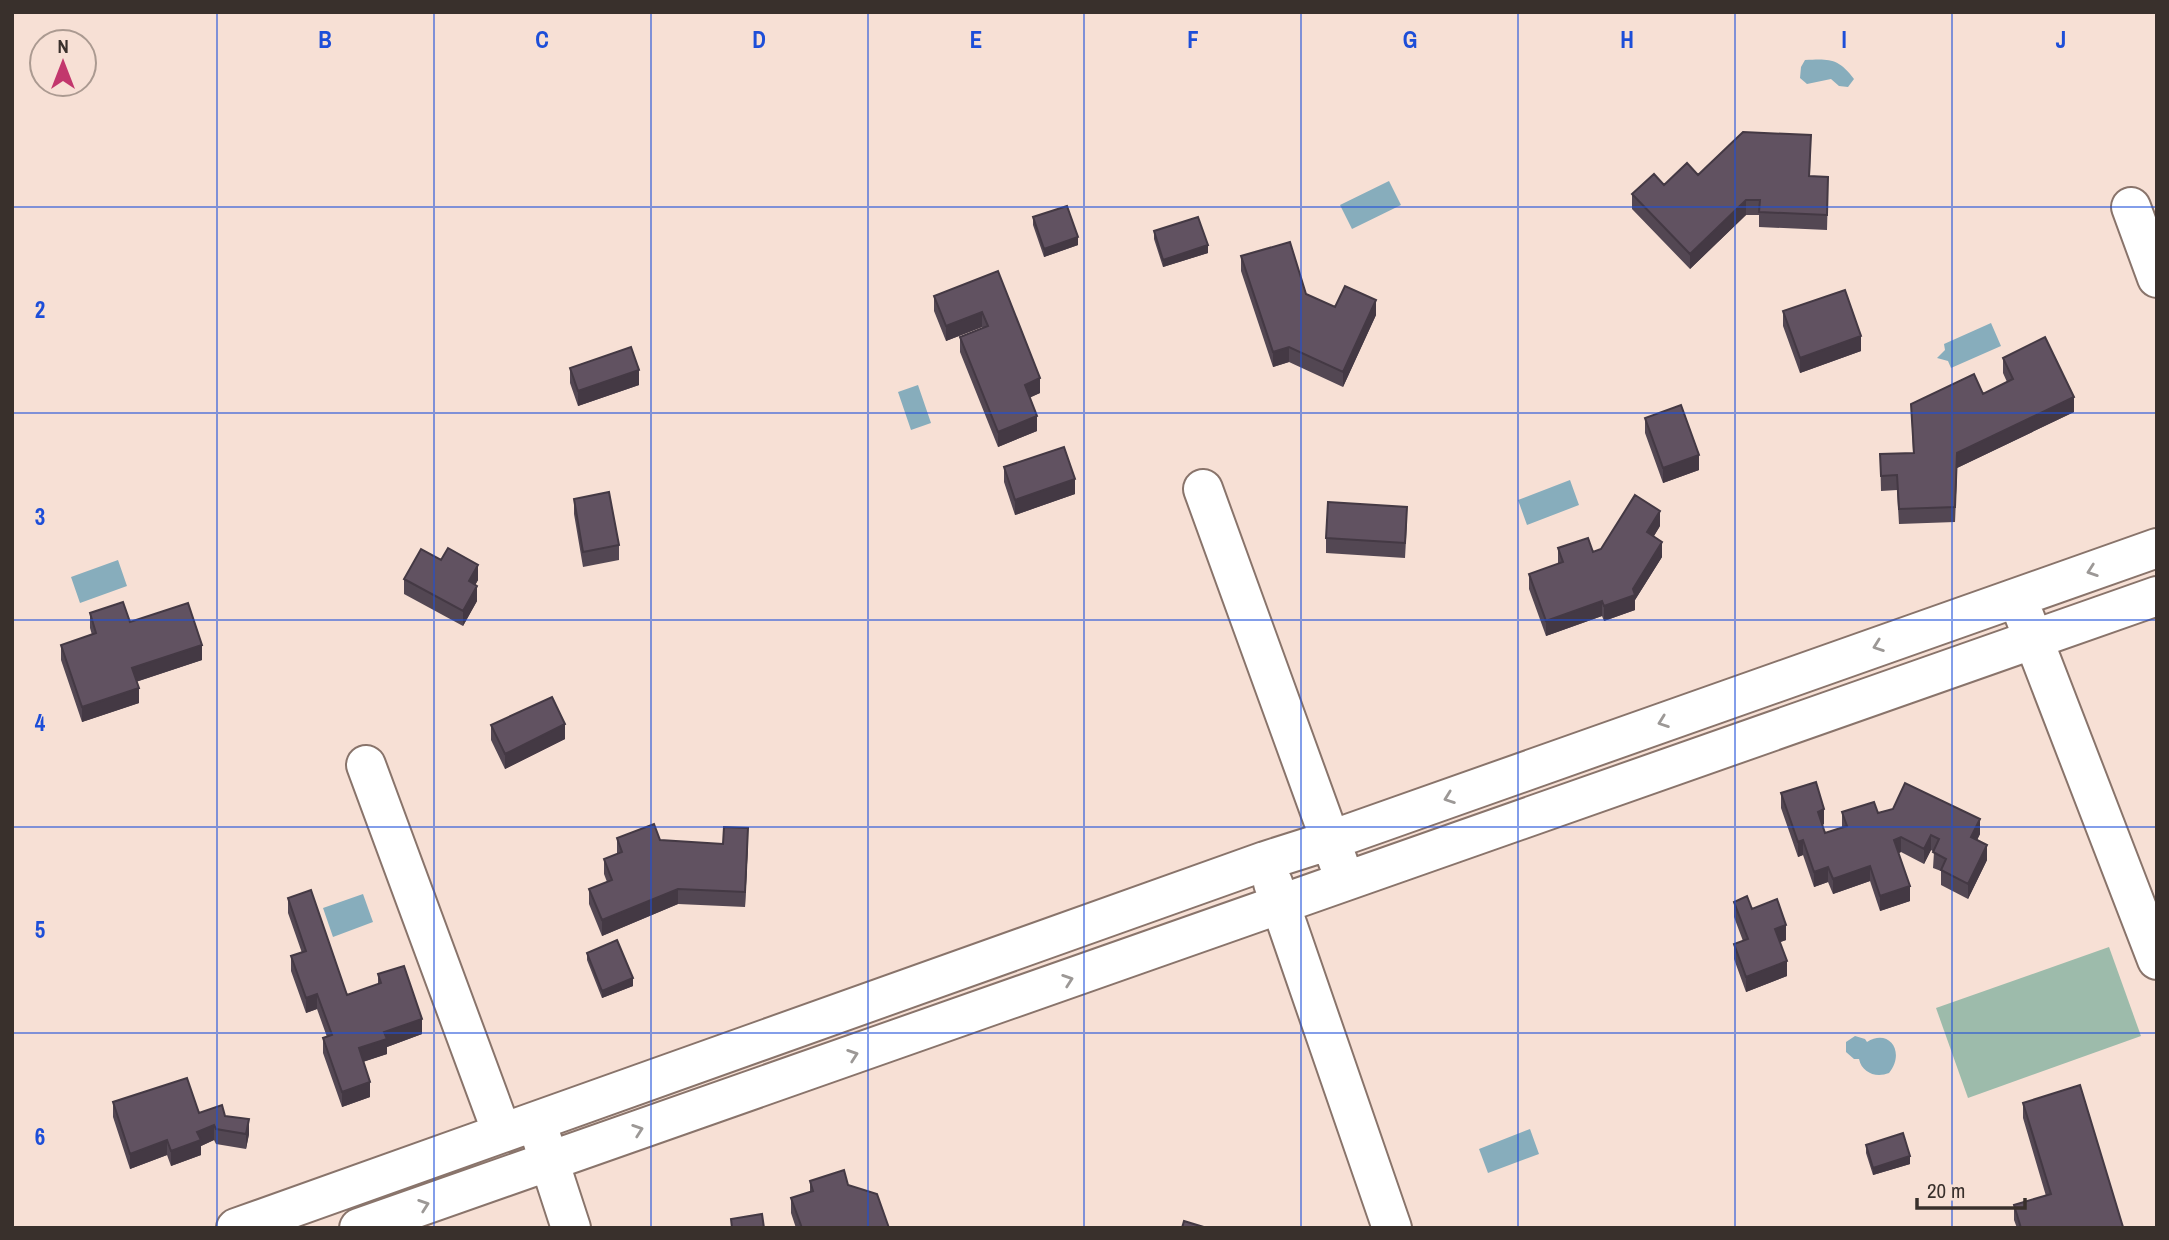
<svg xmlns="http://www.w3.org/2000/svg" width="2169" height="1240" font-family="'Archivo Narrow',sans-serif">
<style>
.green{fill:#9dbbab}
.water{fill:#87adbc}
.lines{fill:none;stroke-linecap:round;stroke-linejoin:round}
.street-casing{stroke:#89746b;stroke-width:42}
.street{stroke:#fff;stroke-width:38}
.wall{fill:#534753}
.shaded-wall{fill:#443944}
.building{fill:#615261;stroke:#443944;stroke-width:2}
.oneway{stroke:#9c9896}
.grid{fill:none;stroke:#1d4ed8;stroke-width:2;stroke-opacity:0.55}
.grid-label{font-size:23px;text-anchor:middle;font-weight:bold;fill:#1d4ed8;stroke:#f7e0d5;stroke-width:7;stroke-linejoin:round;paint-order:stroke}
</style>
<rect width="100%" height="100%" fill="#f7e0d5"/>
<!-- green -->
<path class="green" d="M2109,947L2141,1036L1968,1098L1936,1008Z"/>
<!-- water -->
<path class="water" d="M1805,60C1830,59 1838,58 1854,79L1848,87L1839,86L1831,79L1807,84L1800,78L1801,67Z
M1389,181L1401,205L1352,229L1340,205Z
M1991,323L2001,346L1951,368L1948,361L1937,358L1945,350L1944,344Z
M918,385L931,423L911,430L898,392Z
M1570,480L1579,505L1527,525L1518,500Z
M118,560L127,586L80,603L71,577Z
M363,894L373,922L333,937L323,908Z
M1855,1036L1865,1039L1867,1042C1889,1028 1906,1052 1889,1073C1876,1078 1862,1073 1859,1059H1854L1846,1052V1042Z
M1530,1129L1539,1154L1488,1173L1479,1149Z"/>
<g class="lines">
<defs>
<path id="street" d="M2131,207L2157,278
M1203,489L1339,864
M2024,615L2157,960
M366,765L502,1133
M1273,883L1392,1228
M541,1136L571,1228
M236,1228L1265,861L1331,840L2157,548
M359,1228L2157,596"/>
</defs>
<!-- street casing -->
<use href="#street" class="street-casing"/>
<!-- street -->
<use href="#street" class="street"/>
</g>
<!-- wall -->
<path class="wall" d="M1811,135L1810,176L1828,192L1827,230L1759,227V215H1746L1690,269L1632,209V194L1698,175Z
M1033,217L1078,245L1044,257L1033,225Z
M1154,231L1208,253L1163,267L1154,239Z
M1241,256L1306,294L1335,307L1376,315L1343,387L1289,362L1273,367L1241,271Z
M998,271L1040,393L1030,397L1037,431L998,447L960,352V337L983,328L982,327L946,341L934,311V296Z
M1783,311L1861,351L1800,373L1783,326Z
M2003,358L2074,412L1957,468L1955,522L1899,524L1897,490L1881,491L1880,454L1913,453L1911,404L1983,394L2007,382L2003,373Z
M570,368L639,385L578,406L570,383Z
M1645,418L1699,470L1663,483L1645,433Z
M1004,467L1075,494L1015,515L1004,482Z
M574,499L619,545V560L583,567L574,514Z
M1407,522L1405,558L1326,553V538Z
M1660,526L1654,536L1662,557L1635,600V610L1604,621L1602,616L1546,636L1529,589V574L1558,564V548L1593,552Z
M404,579L478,580L475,585L477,601L463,626L404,594Z
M90,613L202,660L136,682L139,703L82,722L61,660V645L92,635L90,628Z
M491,725L565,739L505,769L491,740Z
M1781,793L1824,824L1822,825L1825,833L1842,827V812L1878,813L1980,834L1977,840L1987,860L1968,899L1941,885V871L1933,868L1934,852L1931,850L1924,864L1901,852L1899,853L1910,901L1880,911L1870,881L1833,894L1828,882L1814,887L1803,855L1798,857L1781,808Z
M617,838L723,844L748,843L745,907L678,904L602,936L589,904V889L607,882L604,874V859L617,854Z
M288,898L347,995L378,984V974L422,1034L387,1047V1054L363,1062L370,1097L342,1107L323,1053V1038L327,1037L317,1009L306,1013L291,971V956L302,953L288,913Z
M1734,902L1752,909L1786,940L1780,942L1787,976L1746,992L1734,959V944L1743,941L1734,917Z
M587,953L633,986L602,998L587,960Z
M113,1102L225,1116L249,1134L246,1149L216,1144L214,1140L201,1146V1155L171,1166L167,1155L130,1169L113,1117Z
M2023,1103L2123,1228H2017L2014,1220V1205L2046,1196L2023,1118Z
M1866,1145L1910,1164L1873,1175L1866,1153Z
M810,1181L848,1185L889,1228H796L791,1213V1198L810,1192Z"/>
<!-- shaded-wall -->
<path class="shaded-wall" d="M1746,200V215L1690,269V254Z
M1078,237V245L1044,257V249Z
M1208,245V253L1163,267V260Z
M1376,300V315L1343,387V372Z
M982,312V327L946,341V326Z
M1861,336V351L1800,373V358Z
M1289,347V362L1273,367V352Z
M639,370V385L578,406V391Z
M1040,378V393L1025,400V385Z
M2074,397V412L1957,468L1955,522L1957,453Z
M1037,416V431L998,447V432Z
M1699,455V470L1663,483V468Z
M1075,479V494L1015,515V500Z
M1660,511V526L1647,547V532Z
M1662,542V557L1635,600V610L1604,621V606L1633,589Z
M478,565V580L469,596V581Z
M477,586V601L463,626V611Z
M1602,601V616L1546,636V621Z
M202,645V660L132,683V668Z
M139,688V703L82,722V707Z
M565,724V739L505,769V754Z
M1824,809V824L1818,827V812Z
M1980,819V834L1971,852V837Z
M748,828V843L745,907V892Z
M1931,835V850L1924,864V849Z
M1901,837V852L1894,855V840Z
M1803,840V855L1798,857V842Z
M1987,845V860L1968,899V884Z
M1870,866V881L1833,894V879Z
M1828,867V882L1814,887V872Z
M1910,886V901L1880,911V896Z
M678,889V904L602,936V920Z
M1786,925V940L1775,944V929Z
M1787,961V976L1746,992V977Z
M633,978V986L602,998V991Z
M317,994V1009L306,1013V998Z
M422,1019V1034L387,1047V1054L359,1063V1048L384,1032Z
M370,1082V1097L342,1107V1092Z
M249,1119V1134L246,1149V1134Z
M214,1125V1140L201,1146V1155L171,1166V1151L197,1132Z
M167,1140V1155L130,1169V1154Z
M1910,1156V1164L1873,1175V1168Z"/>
<!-- building -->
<path class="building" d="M1743,132L1811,135L1809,176L1828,177L1827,215L1759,212L1760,200H1746L1690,254L1632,194L1654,174L1664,185L1687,163L1698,175Z
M1067,206L1078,237L1044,249L1033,217Z
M1198,217L1208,245L1163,260L1154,231Z
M1290,242L1306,294L1335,307L1345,286L1376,300L1343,372L1289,347L1273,352L1241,256Z
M998,271L1040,378L1025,385L1037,416L998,432L960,337L988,326L982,312L946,326L934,296Z
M1845,290L1861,336L1800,358L1783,311Z
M2045,337L2074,397L1957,453L1955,507L1899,509L1897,475L1881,476L1880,454L1914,453L1911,404L1974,374L1983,394L2013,379L2003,358Z
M631,347L639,370L578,391L570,368Z
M1681,405L1699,455L1663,468L1645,418Z
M1064,447L1075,479L1015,500L1004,467Z
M609,492L619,545L583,552L574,499Z
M1635,495L1660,511L1647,532L1662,542L1633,589L1635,595L1604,606L1602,601L1546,621L1529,574L1563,562L1558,548L1588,538L1593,552L1601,549Z
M1328,502L1407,507L1405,543L1326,538Z
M448,548L478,565L469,581L477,586L463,611L404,579L421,549L441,560Z
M123,602L130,622L188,603L202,645L132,668L139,688L82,707L61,645L96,633L90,613Z
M552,697L565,724L505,754L491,725Z
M1816,782L1824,809L1818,812L1825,833L1847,826L1842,812L1874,802L1878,813L1893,809L1905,783L1980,819L1971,837L1987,845L1968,884L1941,870L1946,859L1933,852L1939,839L1931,835L1924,849L1901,837L1894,840L1910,886L1880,896L1870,866L1833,879L1828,867L1814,872L1803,840L1798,842L1781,793Z
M654,824L660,840L723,844L724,827L748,828L745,892L678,889L602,920L589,889L612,880L604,859L622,852L617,838Z
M311,890L347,995L381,983L378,974L404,966L422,1019L384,1032L387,1039L359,1048L370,1082L342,1092L323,1038L332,1035L317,994L306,998L291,956L306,951L288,898Z
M1747,896L1752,909L1777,899L1786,925L1775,929L1787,961L1746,977L1734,944L1748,939L1734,902Z
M617,940L633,978L602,991L587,953Z
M187,1078L199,1113L222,1105L225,1116L249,1119L246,1134L216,1129L214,1125L197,1132L201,1140L171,1151L167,1140L130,1154L113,1102Z
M2080,1085L2123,1227L2021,1228L2014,1205L2051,1194L2023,1103Z
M1903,1133L1910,1156L1873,1168L1866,1145Z
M844,1170L848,1185L877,1194L889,1228H802L791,1198L813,1191L810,1181Z
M762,1214L764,1228H732L731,1219Z
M1184,1221L1207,1228H1182Z"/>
<!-- one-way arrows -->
<defs><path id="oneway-chevron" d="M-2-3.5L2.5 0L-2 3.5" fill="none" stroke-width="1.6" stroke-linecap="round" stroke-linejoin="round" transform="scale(1.75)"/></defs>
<g class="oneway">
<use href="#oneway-chevron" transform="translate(2092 571) rotate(161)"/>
<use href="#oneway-chevron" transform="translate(1878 646) rotate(160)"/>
<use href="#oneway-chevron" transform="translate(1663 722) rotate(160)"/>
<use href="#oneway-chevron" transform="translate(1449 798) rotate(160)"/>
<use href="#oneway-chevron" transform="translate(1068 980) rotate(-19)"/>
<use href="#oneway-chevron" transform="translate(853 1055) rotate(-19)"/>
<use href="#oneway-chevron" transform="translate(638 1130) rotate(-19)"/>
<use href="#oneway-chevron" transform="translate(424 1205) rotate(-19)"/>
</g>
<!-- grid -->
<path class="grid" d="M217,12V1228M434,12V1228M651,12V1228M868,12V1228M1084,12V1228M1301,12V1228M1518,12V1228M1735,12V1228M1952,12V1228M12,207H2157M12,413H2157M12,620H2157M12,827H2157M12,1033H2157"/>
<g class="grid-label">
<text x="325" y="48">B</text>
<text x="542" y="48">C</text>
<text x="759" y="48">D</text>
<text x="976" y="48">E</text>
<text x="1193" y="48">F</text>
<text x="1410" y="48">G</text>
<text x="1627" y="48">H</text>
<text x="1844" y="48">I</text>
<text x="2061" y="48">J</text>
<text x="40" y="318">2</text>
<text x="40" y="525">3</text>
<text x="40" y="731">4</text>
<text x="40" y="938">5</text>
<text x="40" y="1145">6</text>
</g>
<!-- border -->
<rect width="2169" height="1240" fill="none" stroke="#39302c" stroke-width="28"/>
<!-- north arrow -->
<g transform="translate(63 63)"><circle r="33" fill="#f7e0d5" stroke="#ab9a91" stroke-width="2"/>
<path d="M0-5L12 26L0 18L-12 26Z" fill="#c2376d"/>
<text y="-10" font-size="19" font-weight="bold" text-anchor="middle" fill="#39302c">N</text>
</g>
<!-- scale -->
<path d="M1917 1198v10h108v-10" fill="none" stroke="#39302c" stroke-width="3.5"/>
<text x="1927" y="1198" font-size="21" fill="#39302c" stroke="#f7e0d5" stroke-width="5" paint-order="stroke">20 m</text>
</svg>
